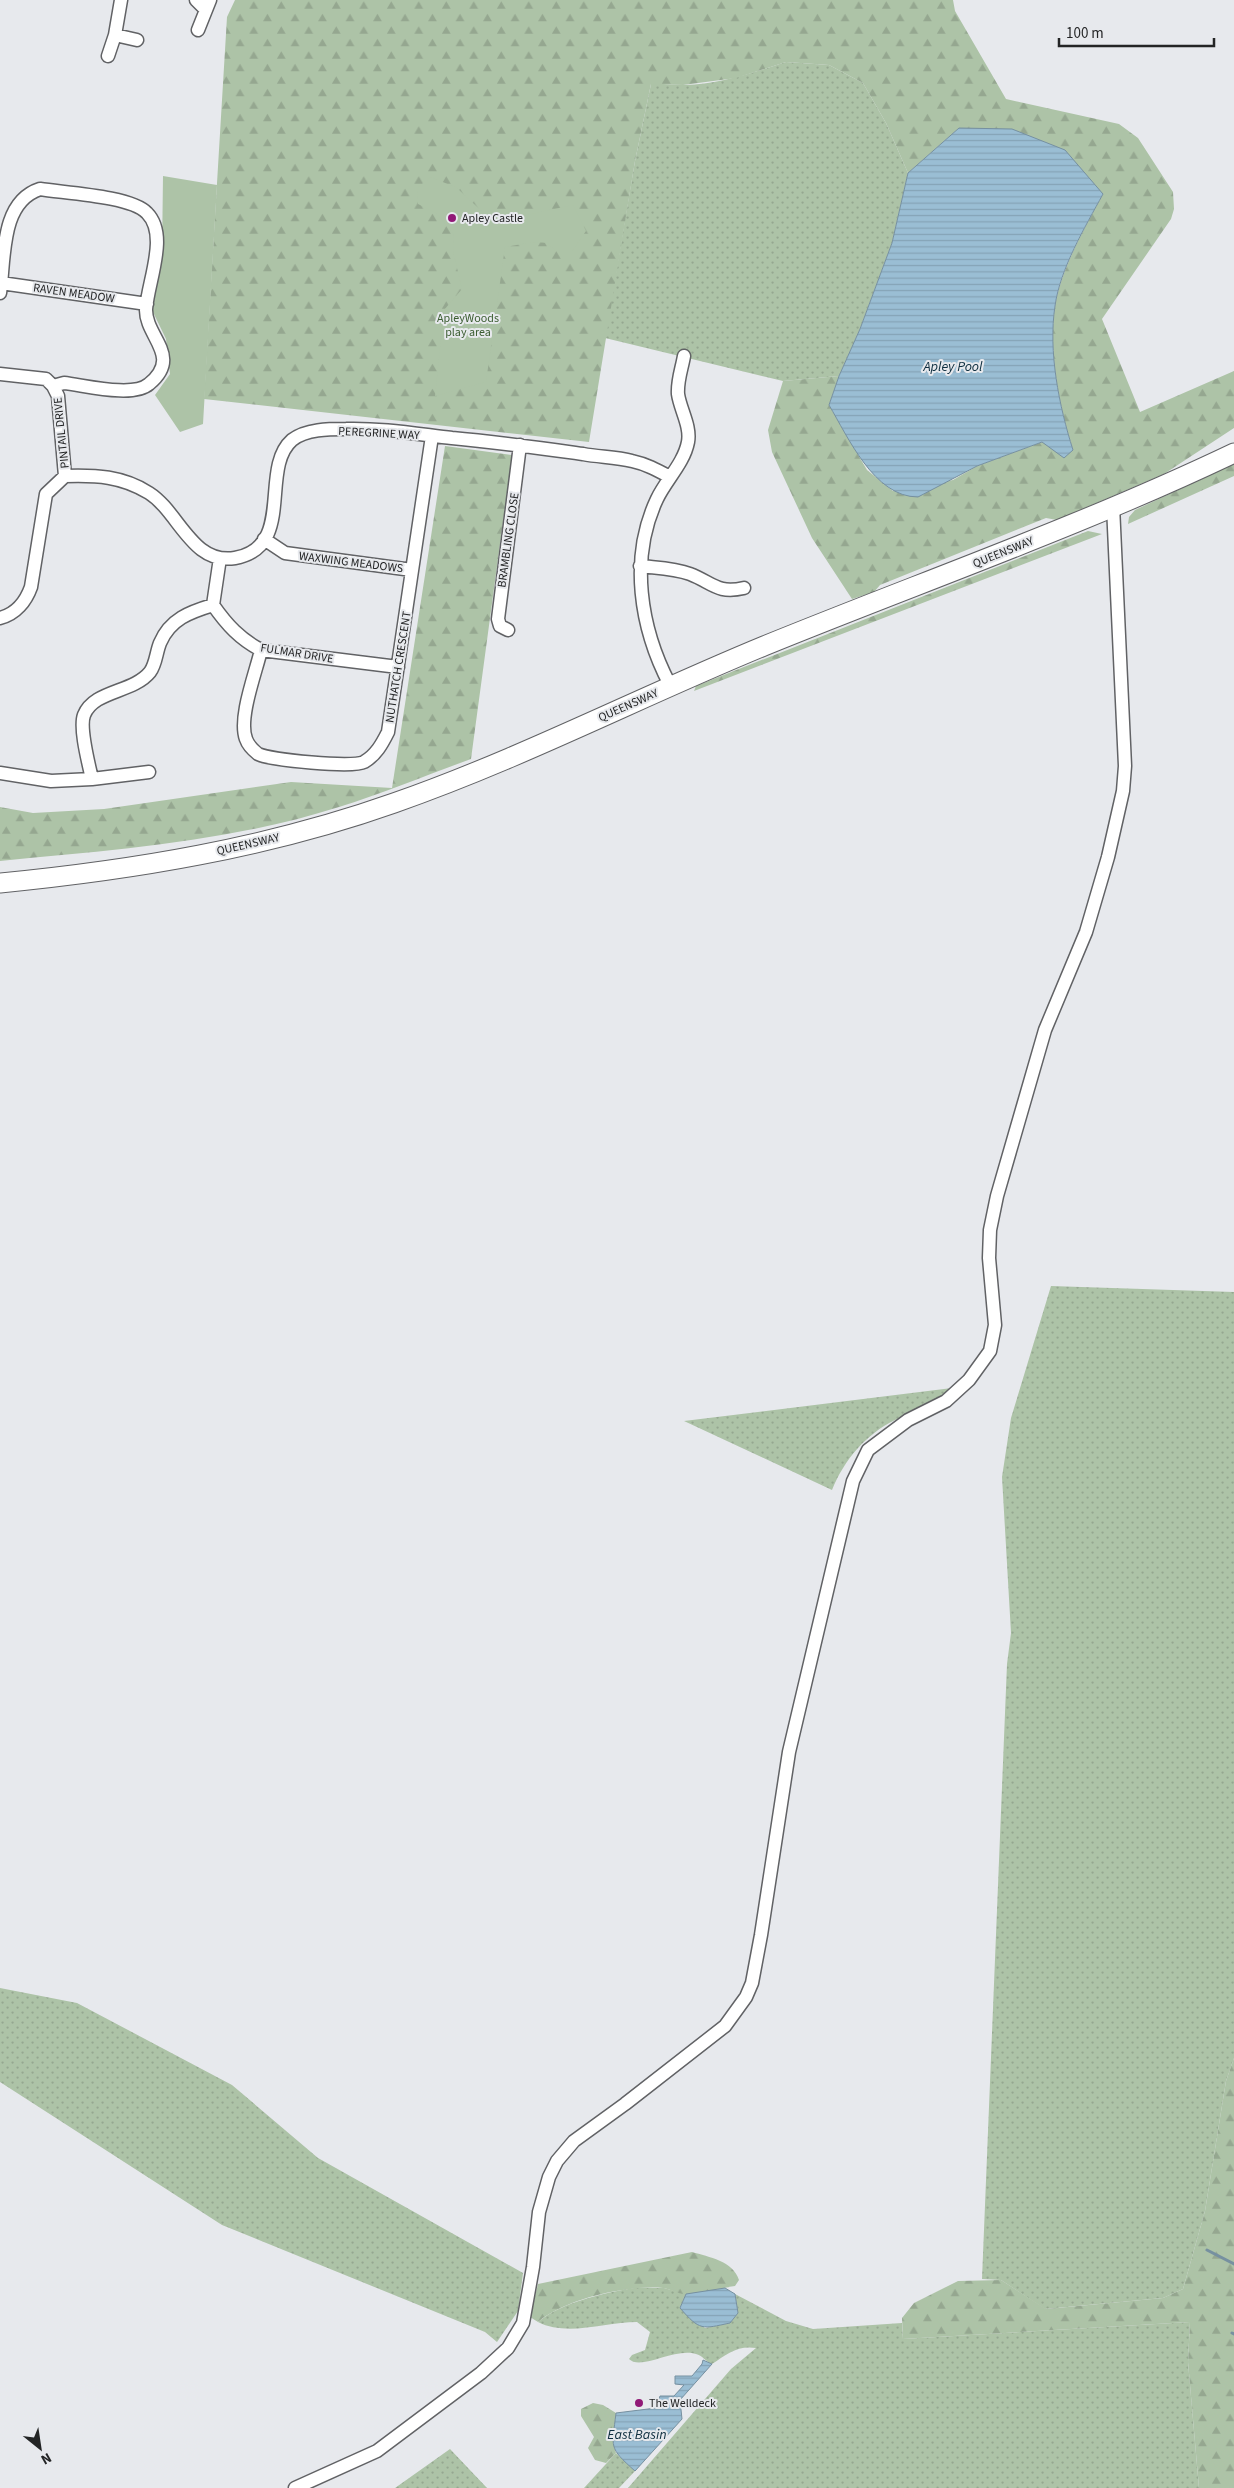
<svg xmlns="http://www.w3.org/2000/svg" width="1234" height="2488" font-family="'Source Sans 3',sans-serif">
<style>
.grass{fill:url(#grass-dots)}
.forest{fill:url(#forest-firs)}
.park{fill:#adc3a7}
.water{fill:url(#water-rules);stroke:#7690a0}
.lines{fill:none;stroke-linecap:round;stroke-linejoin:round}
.stream{stroke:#7690a0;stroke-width:3}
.minor-casing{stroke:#616265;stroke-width:15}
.primary-casing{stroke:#616265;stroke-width:21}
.minor{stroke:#fff;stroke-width:12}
.primary{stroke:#fff;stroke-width:19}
.poi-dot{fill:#911977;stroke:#e7e9ed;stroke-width:2}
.labels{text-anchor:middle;stroke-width:4;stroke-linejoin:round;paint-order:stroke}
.poi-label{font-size:12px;fill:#232425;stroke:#e7e9ed;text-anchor:start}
.street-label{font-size:12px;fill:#232425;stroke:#e7e9ed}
.park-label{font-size:12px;fill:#3b5d31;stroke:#e7e9ed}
.water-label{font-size:14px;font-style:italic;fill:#0e2e3f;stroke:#e7e9ed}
</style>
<defs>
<pattern id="grass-dots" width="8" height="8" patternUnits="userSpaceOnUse" patternTransform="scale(1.25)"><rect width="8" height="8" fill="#adc3a7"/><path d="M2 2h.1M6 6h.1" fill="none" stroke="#95a790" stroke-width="1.8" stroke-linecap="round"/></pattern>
<pattern id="forest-firs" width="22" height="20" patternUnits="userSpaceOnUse" patternTransform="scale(1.25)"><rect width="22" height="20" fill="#adc3a7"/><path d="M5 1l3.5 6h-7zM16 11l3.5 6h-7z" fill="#95a790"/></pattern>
<pattern id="water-rules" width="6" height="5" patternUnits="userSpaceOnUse" patternTransform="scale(1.25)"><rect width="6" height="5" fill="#9abed4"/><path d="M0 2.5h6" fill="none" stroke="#84a3b6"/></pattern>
</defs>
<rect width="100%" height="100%" fill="#e7e9ed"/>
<!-- grass -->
<path class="grass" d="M786,62L829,65L863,83L886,123L908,173L892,243L860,329L839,376L783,381L605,338L635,161L651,84C662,83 672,85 682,85C714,86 755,72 786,62Z
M1051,1286L1234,1292V2058L1226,2081L1205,2211L1183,2289L1163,2298L1045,2309L1001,2280L982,2279L1007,1664L1011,1633L1002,1477L1011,1418Z
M952,1388C936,1403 915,1411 895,1420C866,1434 844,1460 832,1490L684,1421Z
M0,1988L77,2003L232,2085L318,2158L523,2273L518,2311L497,2342L485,2332L222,2225L0,2082Z
M634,2288H664L686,2294L680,2308L705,2328L730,2323L738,2313L735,2294L786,2321L813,2329L902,2323L903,2339L1190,2322L1188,2362L1199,2488H628L731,2369L756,2348C738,2345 727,2354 712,2364C706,2362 702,2355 696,2354C675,2347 641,2371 629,2359L632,2355L645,2350L650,2332L637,2322C606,2322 567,2337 538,2322C562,2302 604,2293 634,2288Z
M450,2449L487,2488H395Z
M616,2453L635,2471L619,2488H584Z"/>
<!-- forest -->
<path class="forest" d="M235,0H953L955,11L1006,99L1119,124L1138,138L1173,192L1174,209L1171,219L1102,319L1140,412L1234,371V428L1164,474L1057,520L1046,518L880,585L874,592L852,599L812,538L772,452L768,430L783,381L839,376L829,405L867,470L893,491L953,480L977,466L1042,442L1073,450C1059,406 1048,351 1055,306C1061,269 1085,227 1103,194L959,128L908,173L886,123L863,83L829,65L786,62L736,78L683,85L651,84L635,161L589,442L204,399L227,17Z
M445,446L512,455L471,759C427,775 384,793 339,807C229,842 114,850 0,861V807L33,813L104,809L291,782L392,788Z
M1234,464V476L1128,524L1129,517L1135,510Z
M1088,531L1102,534L694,691L696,686Z
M1234,2058V2488H1199L1188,2362L1190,2322L903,2339L902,2318L914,2303L958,2281L1001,2280L1046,2309L1163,2298L1183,2289L1205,2211L1226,2081Z
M692,2252C709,2257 733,2261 739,2280L735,2286C720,2288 701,2295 685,2294C678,2294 670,2289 663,2288C627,2285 565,2299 538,2322L530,2317L538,2284Z
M593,2403L603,2405L616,2413L613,2442L616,2453L606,2463L595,2460L588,2448L594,2437L581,2416V2409Z"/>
<!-- park -->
<path class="park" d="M163,176L217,185L203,424L180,432L155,395L170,374L166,339L152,310L162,253Z
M431,177L457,188L489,218L509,221C516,216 561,208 573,205L586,231L572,251H555L548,243L534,242L505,247L486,382L435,396L444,310L462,289L453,251L454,235L436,213L418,204L417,188Z"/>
<!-- water -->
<path class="water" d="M959,128L1012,129L1065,150L1103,194C1085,227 1060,269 1055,306C1048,351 1059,406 1073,450L1064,458L1042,442L977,466L918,497C874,497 848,437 829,405L839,376L860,329L892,243L908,173Z
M725,2288L735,2294L738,2313L730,2323C702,2329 700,2331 680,2308L686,2294Z
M703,2360L712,2364L680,2400L682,2419L635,2471C608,2447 612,2448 616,2413L656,2408L660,2396H674L684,2385L675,2384V2376H692L702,2364Z"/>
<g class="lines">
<!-- stream -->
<path class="stream" d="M1207,2250L1234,2264
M1232,2333L1234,2334"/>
<defs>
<path id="minor" d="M196,0L205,9
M198,30L210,0
M115,35L137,40
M108,56L115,35L121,0
M1,283L147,304
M0,293C5,258 0,202 40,189C64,193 131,196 147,213C169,235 148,281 146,309C145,337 183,356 149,384C133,398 84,385 64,383L53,386
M0,374L46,379L53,386L58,396L65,476
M264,539L285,553L412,570
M640,566C657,568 674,568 690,574C713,583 717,594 744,588
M213,605C227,625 240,639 261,650L398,667
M0,618C16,614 26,601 31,587L46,494L65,476C96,475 122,476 149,493C179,512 192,565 235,558C296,547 259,469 292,440C306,429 329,429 346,429C381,428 417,434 452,438C496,442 539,448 583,454C599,457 616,457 632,461C646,464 657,470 670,477
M508,630L500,626L498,619L520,445
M261,650C256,672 238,718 246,739C248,745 253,750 258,754C270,760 353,768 364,762C376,755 382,744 388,732L432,436
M670,685C640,628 629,558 657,499C666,480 684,463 688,442C691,426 680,409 678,394C677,381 682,368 684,356
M0,773L51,781L92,779L149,772
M92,779C89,765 79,728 84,715C94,690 133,693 150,672C156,664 156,653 160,643C170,619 190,612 213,605L220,558
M295,2488L377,2451L481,2373L508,2348L523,2323L533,2267L539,2212L549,2177L557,2161L574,2141L625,2104L725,2026L746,1997L752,1983L761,1935L789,1752L853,1481L868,1450L908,1420L946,1401L969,1380L990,1351L995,1325L989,1258L990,1230L997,1196L1045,1030L1086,932L1108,857L1123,791L1125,766L1113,506"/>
<path id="primary" d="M0,883C133,870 267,848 394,803C520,759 640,697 764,646C921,582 1081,526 1234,453"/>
</defs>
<!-- minor casing -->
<use href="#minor" class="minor-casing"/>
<!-- primary casing -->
<use href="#primary" class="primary-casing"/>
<!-- minor -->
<use href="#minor" class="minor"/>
<!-- primary -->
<use href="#primary" class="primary"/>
</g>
<!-- markers -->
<g class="poi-dot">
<circle cx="452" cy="218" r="5"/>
<circle cx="639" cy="2403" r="5"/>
</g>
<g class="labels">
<!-- poi labels -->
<g class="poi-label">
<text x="462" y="222">Apley Castle</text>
<text x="649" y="2407">The Welldeck</text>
</g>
<!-- street labels -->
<g class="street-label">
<text transform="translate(74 293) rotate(8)" y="4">RAVEN MEADOW</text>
<text transform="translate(61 433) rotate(-96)" y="4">PINTAIL DRIVE</text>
<text transform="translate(379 433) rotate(3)" y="4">PEREGRINE WAY</text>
<text transform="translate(508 540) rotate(-82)" y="4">BRAMBLING CLOSE</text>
<text transform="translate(1003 552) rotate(-22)" y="4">QUEENSWAY</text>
<text transform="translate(351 562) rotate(7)" y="4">WAXWING MEADOWS</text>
<text transform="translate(297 653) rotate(9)" y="4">FULMAR DRIVE</text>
<text transform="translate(398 667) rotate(-81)" y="4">NUTHATCH CRESCENT</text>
<text transform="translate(628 705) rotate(-24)" y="4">QUEENSWAY</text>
<text transform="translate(248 844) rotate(-13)" y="4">QUEENSWAY</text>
</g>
<!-- park labels -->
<g class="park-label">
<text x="468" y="322">ApleyWoods<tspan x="468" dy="14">play area</tspan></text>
</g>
<!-- water labels -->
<g class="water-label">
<text x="953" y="371">Apley Pool</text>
<text x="637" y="2439">East Basin</text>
</g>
</g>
<!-- north arrow -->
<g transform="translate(40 2448) rotate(150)" stroke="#e7e9ed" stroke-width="4" paint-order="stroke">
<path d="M0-4L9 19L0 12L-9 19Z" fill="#232425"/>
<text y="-8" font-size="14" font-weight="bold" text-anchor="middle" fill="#232425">N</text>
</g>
<!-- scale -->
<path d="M1059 38v8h155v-8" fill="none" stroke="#232425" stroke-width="2.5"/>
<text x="1066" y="38" font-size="15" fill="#232425" stroke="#e7e9ed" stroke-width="4" paint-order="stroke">100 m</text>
</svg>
